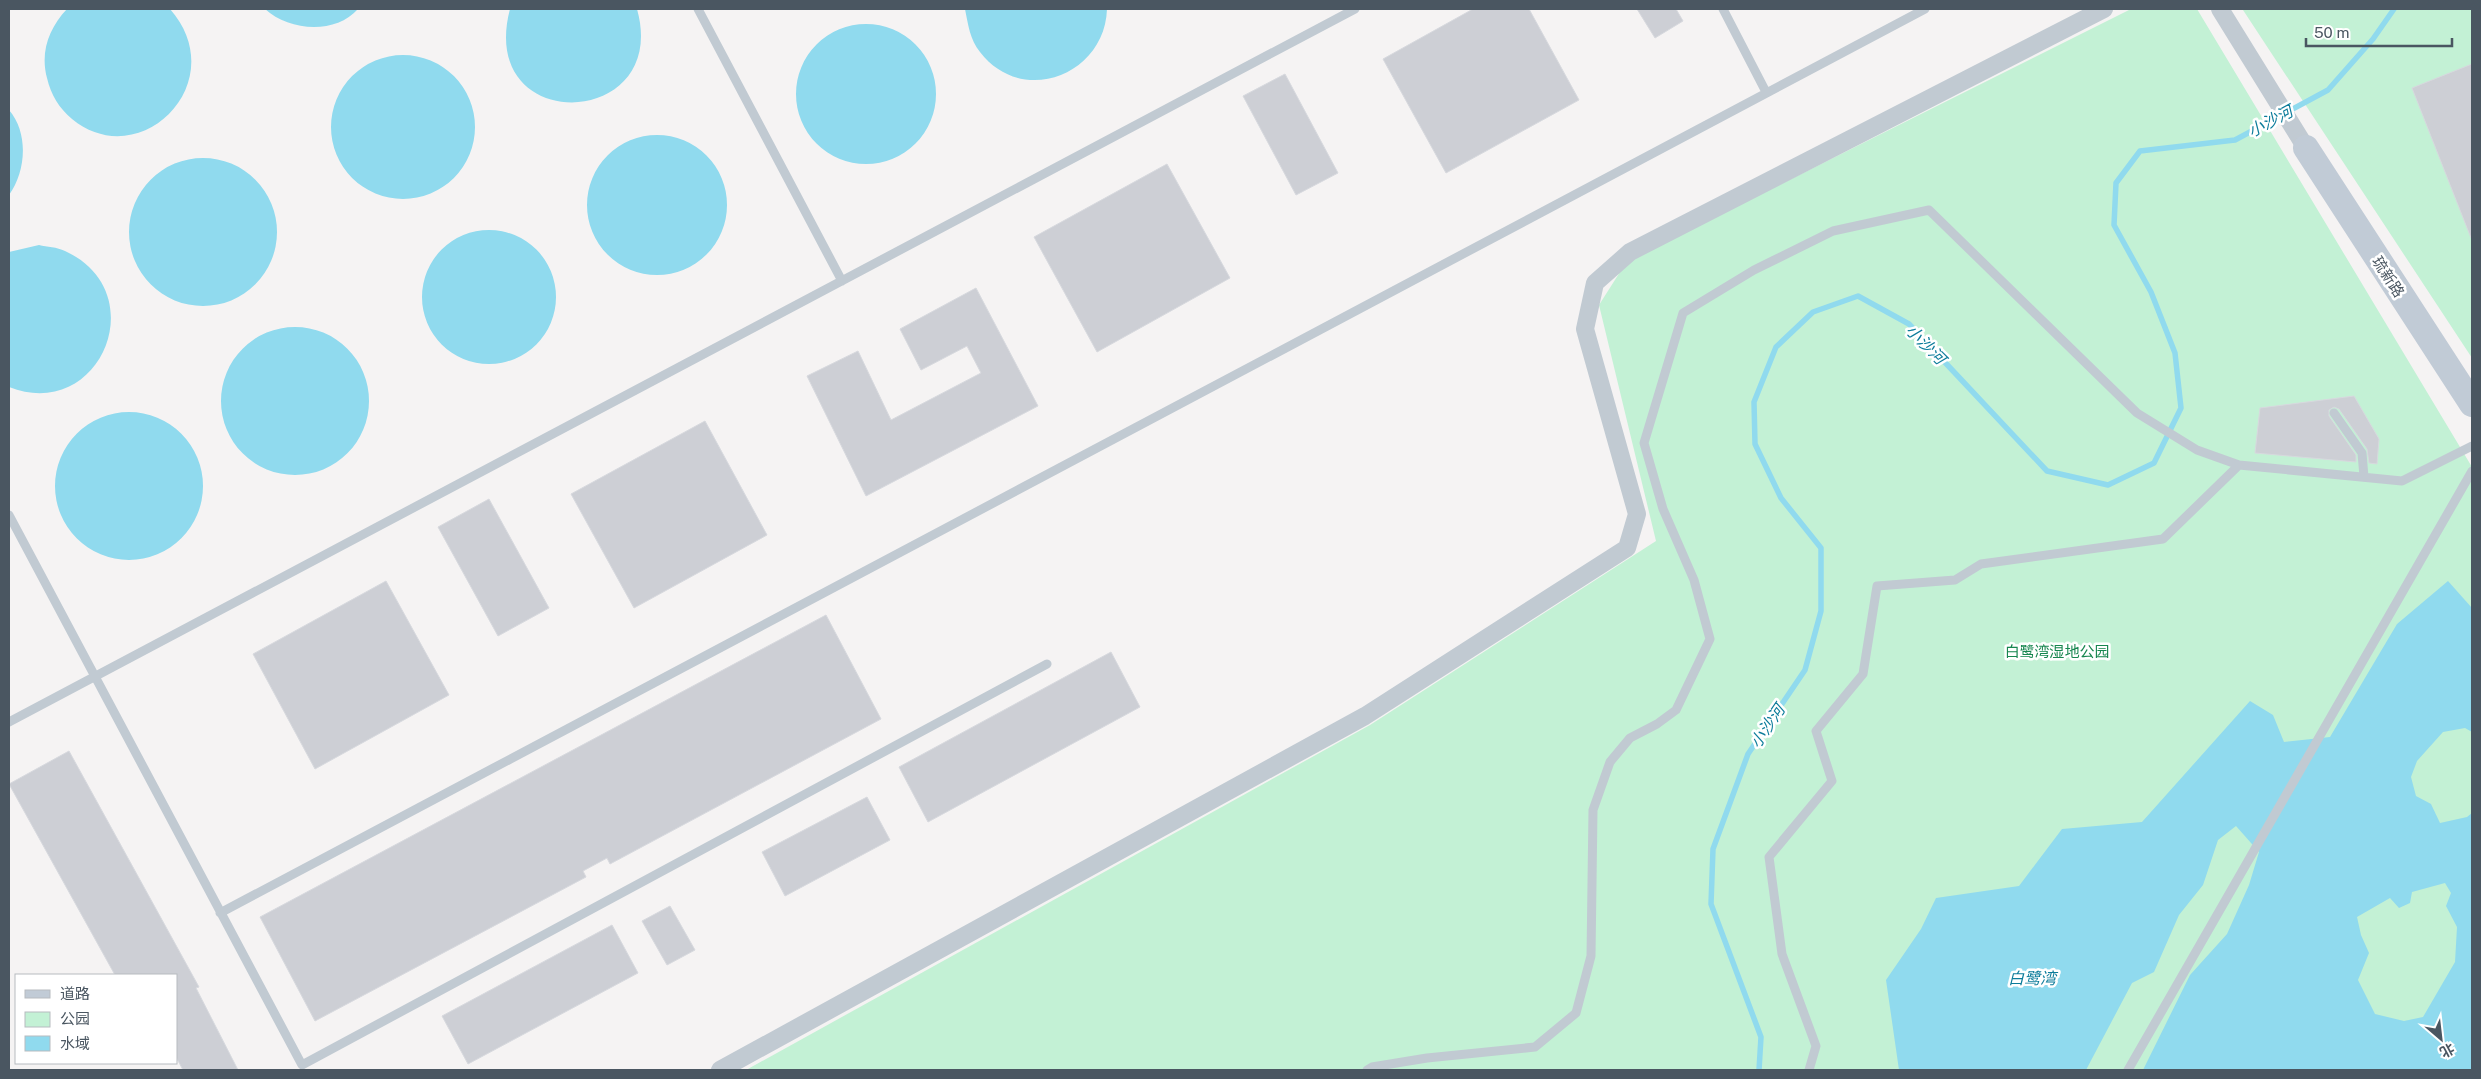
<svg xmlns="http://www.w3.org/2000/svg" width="2481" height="1079" font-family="'Public Sans','Noto Sans SC',sans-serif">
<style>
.green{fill:#c3f1d5}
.water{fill:#90daee;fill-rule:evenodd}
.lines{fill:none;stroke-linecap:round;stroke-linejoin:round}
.stream{stroke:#90daee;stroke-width:5.5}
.building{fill:#cdcfd5;stroke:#d7d9de}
.lane{stroke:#c1cad2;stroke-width:9}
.street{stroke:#c1cad2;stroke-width:18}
.secondary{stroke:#c1cbd6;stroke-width:26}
.labels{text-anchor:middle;stroke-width:5;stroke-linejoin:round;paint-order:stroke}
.street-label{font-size:15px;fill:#4a5661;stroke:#fff}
.park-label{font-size:15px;fill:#17864f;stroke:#fff}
.water-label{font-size:16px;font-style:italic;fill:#0c7c9b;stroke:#fff}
</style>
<rect width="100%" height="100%" fill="#f5f3f3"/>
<!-- green -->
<path class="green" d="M2131,9H2197L2472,467V1070H746L1370,725L1656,541L1599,305L1627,261Z
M2472,9V358L2243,10Z"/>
<!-- water -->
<path class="water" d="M67,9H170C234,82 140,175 72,119C59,108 51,95 47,78C40,52 49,28 67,9Z
M265,9H358C335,35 289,31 265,9Z
M510,9H637C671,130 476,137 510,9Z
M965,9H1107C1105,75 1022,107 980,52C970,40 968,24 965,9Z
M796 94a70 70 0 1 1 140 0a70 70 0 1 1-140 0Z
M331 127a72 72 0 1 1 144 0a72 72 0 1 1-144 0Z
M9,110C29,133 26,172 9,195Z
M587 205a70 70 0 1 1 140 0a70 70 0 1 1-140 0Z
M129 232a74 74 0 1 1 148 0a74 74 0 1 1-148 0Z
M422 297a67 67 0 1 1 134 0a67 67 0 1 1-134 0Z
M39,245C47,247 57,247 65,251C155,292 100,423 9,387V252Z
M221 401a74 74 0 1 1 148 0a74 74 0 1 1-148 0Z
M55 486a74 74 0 1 1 148 0a74 74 0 1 1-148 0Z
M2448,581L2472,608V732L2465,728L2443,732L2417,761L2411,777L2416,796L2431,804L2440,823L2467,817L2472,813V1070H2143L2190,975L2227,934L2249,885L2259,852L2236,826L2218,840L2203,885L2179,915L2154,972L2132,983L2086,1070H1899L1886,980L1921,929L1936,898L2019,886L2062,829L2142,822L2250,701L2273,715L2284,742L2330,737L2397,624ZM2445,883L2451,893L2446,906L2457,927L2455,962L2423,1017L2404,1021L2375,1014L2358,980L2369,953L2361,935L2357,917L2390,898L2399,908L2410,903L2412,892Z"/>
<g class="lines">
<!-- stream -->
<path class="stream" d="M1759,1070L1761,1037L1711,904L1713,849L1748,754L1805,670L1821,611V548L1781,498L1755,444L1754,402L1776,347L1813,312L1858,296L1909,324L2047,471L2108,485L2154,463L2181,408L2175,353L2151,292L2114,225L2116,183L2140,151L2235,140L2328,90L2373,39L2394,9"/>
</g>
<!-- building -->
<path class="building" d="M1473,9H1529L1579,100L1446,173L1383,59Z
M1637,9H1676L1683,21L1655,38Z
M2472,64V238H2471L2412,88Z
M1285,74L1338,173L1296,195L1243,96Z
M1167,164L1230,278L1097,352L1034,237Z
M976,288L1038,406L866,496L807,376L858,351L891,420L981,373L967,346L921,370L900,329Z
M2354,396L2379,439L2377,464L2369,463L2367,449L2339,409L2334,407L2329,410V416L2356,455V462L2255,453L2260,408Z
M705,421L767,535L634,608L571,494Z
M489,499L549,608L498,636L438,527Z
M386,581L449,695L315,769L253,654Z
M826,615L881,719L610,864L607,858L583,871L586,877L315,1021L260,917Z
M1111,652L1140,707L928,822L899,767Z
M69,751L199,987L196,988L238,1070H183L176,1057V975H115L9,784Z
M867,797L890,840L785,896L762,852Z
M670,906L695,950L667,965L642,921Z
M612,925L638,973L468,1064L442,1016Z"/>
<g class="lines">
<!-- lane -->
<path class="lane" d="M698,9L842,281
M1723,9L1766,92
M2334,413L2362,453L2364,477
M9,515L302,1065L1047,664
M9,722L1355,9
M220,913L1925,9
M1367,1070L1372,1067L1427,1058L1535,1047L1576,1013L1591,956L1593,810L1610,762L1630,738L1657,724L1676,710L1710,639L1694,580L1663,509L1644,443L1683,313L1754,270L1833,231L1929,210L2137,413L2197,450L2239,465L2402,481L2472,446
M1809,1070L1816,1046L1782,954L1769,857L1832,781L1816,731L1863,674L1877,586L1955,580L1981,564L2163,539L2239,465
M2128,1070L2472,471"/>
<!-- street -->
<path class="street" d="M2220,9L2306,148
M720,1070L1365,716L1627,548L1637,514L1585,329L1595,283L1630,252L2104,9"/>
<!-- secondary -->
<path class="secondary" d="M2306,148L2472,404"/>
</g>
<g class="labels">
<!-- street labels -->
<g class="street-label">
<text transform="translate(2388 277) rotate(57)" y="5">琉新路</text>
</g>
<!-- park labels -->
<g class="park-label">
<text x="2057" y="657">白鹭湾湿地公园</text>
</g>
<!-- water labels -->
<g class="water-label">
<text transform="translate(2270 121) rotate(-28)" y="6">小沙河</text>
<text transform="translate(1926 344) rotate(45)" y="6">小沙河</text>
<text transform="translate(1767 726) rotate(-56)" y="6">小沙河</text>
<text x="2032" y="984">白鹭湾</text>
</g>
</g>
<!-- border -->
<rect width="2481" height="1079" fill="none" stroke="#4a5661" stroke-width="20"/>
<!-- legend -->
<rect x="15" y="974" width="162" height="90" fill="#ffffff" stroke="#b7bbc0"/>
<rect x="25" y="990" width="25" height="8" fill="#c1cbd6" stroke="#b7bbc0"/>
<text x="60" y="999" font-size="15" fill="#4a5661">道路</text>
<rect x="25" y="1012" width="25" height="15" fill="#c3f1d5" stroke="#b7bbc0"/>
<text x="60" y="1024" font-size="15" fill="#4a5661">公园</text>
<rect x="25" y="1036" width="25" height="15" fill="#90daee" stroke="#b7bbc0"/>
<text x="60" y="1049" font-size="15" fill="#4a5661">水域</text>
<!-- north arrow -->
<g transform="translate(2441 1039) rotate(152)" stroke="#ffffff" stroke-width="4" paint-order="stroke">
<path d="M0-4L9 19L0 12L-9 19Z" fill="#4a5661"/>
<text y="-8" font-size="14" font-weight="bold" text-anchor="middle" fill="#4a5661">北</text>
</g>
<!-- scale -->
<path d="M2306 38v8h146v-8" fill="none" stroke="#4a5661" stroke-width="2.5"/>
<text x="2314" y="38" font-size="15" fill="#4a5661" stroke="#ffffff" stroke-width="4" paint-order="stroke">50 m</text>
</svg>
